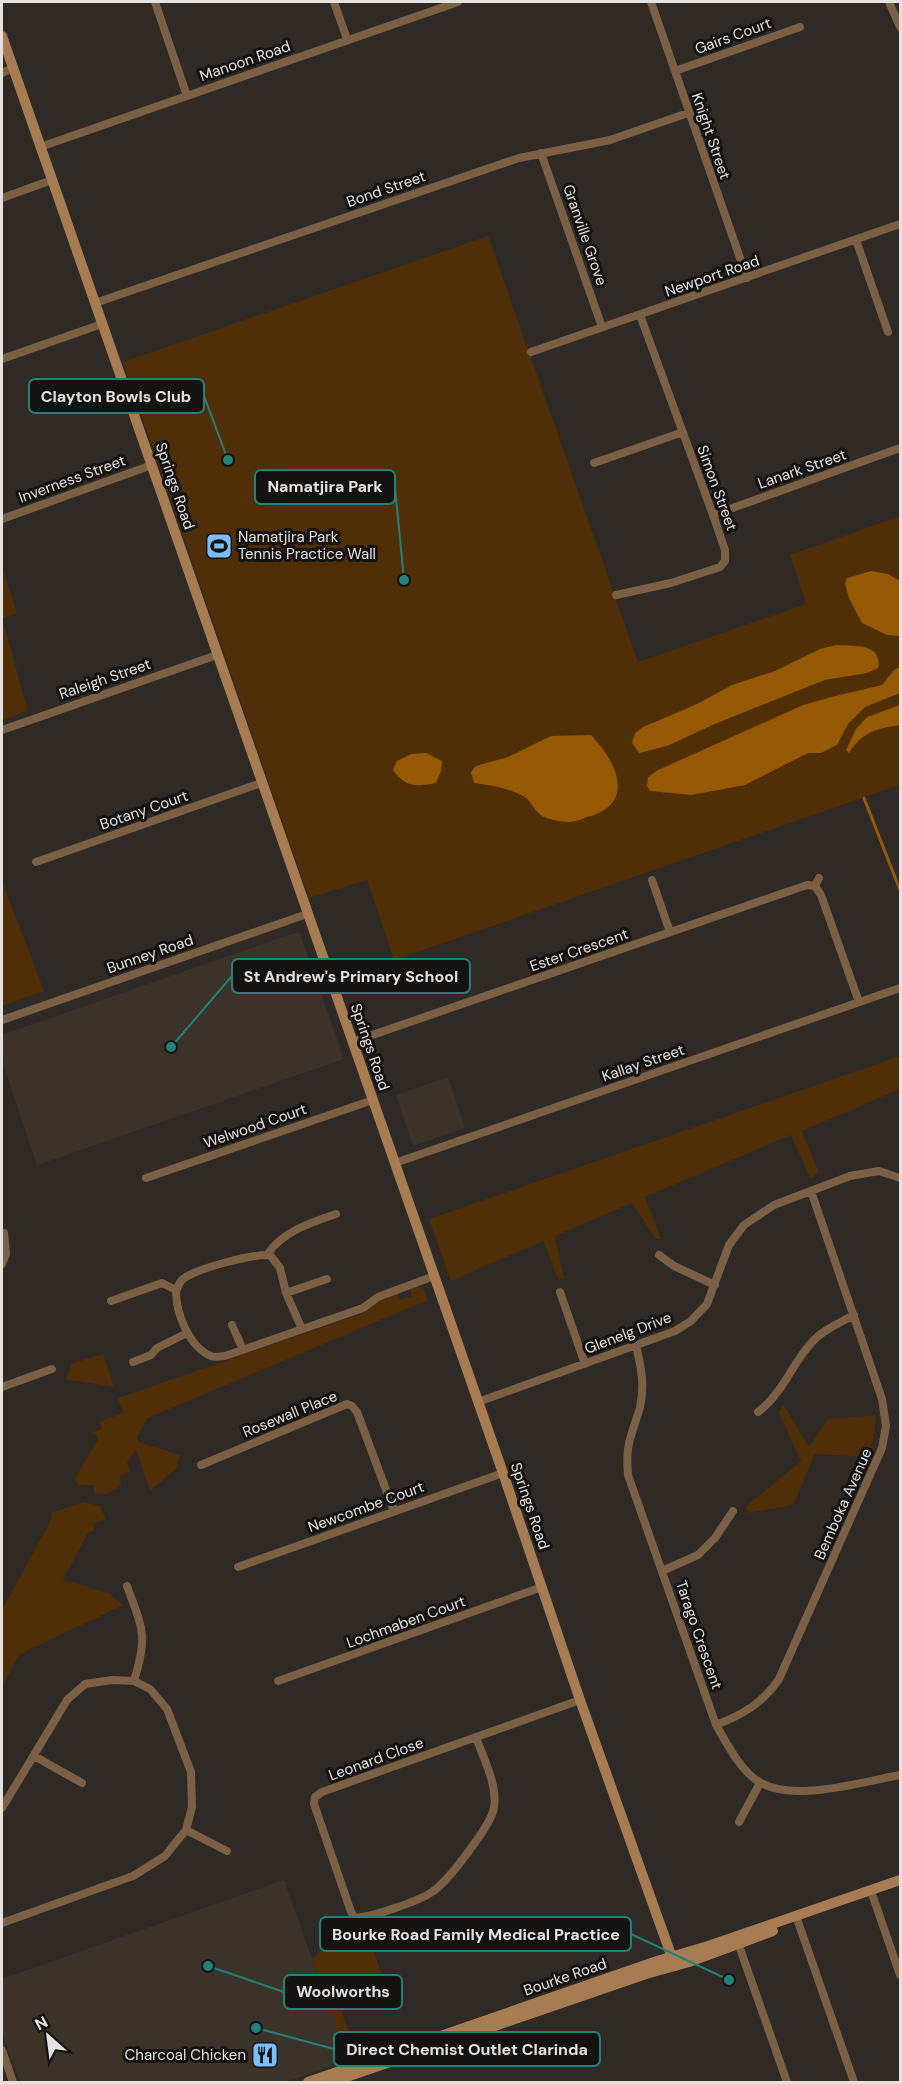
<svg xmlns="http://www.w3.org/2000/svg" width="902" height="2084" font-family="'DM Sans',sans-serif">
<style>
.built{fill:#3b332a}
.green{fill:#4f2e08}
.water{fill:#965905}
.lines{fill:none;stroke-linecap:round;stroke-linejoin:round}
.stream{stroke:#965905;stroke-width:3}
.minor{stroke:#7b6046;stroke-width:8}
.secondary{stroke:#a77c52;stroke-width:10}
.labels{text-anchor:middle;stroke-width:6;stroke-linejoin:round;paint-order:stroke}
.street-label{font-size:15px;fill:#e4e1de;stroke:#151312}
.poi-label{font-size:15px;fill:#e4e1de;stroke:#151312;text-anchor:start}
.leader{fill:none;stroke:#248179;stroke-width:2}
.callout-dot{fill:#248179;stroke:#151312;stroke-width:2}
.callout{fill:#151312;stroke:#248179;stroke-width:2}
.callout-label{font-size:16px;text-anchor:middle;font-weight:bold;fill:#e4e1de}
</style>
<rect width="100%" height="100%" fill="#2f2a26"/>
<!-- built -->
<path class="built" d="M297,932L300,934L344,1059L37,1165L2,1060V1035Z
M448,1077L465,1128L413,1146L396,1095Z
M284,1880L348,2060L286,2082H20L2,2033V1979Z"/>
<!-- green -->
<path class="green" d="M488,236L638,662L806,604L790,555L900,516V785L394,960L367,880L309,898L123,362Z
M2,567L17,613L2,618L28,711L2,720Z
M2,881L44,991L2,1006Z
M900,1056V1089L802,1131L819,1173L810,1178L791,1135L645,1197L661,1239H656L632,1203L555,1236L564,1279H558L543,1241L451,1281L429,1219Z
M419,1287L424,1289L428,1300L148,1418L137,1437L139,1442L180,1455L176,1469L150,1491L136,1449L127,1463L130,1472L120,1477L121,1486L106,1494L94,1495V1485H78L75,1478L98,1439V1436L90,1433L102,1429L99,1422L123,1413L118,1398L364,1313L376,1303L397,1294L400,1300L412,1296L410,1288Z
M103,1354L114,1387L66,1379L70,1371V1364Z
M783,1404L809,1447L828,1419L876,1415L874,1437L867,1457L815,1454L793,1505L748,1513L746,1506L801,1461L779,1413Z
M84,1502L100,1506L106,1519L93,1524L95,1530L88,1533L63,1580L109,1593L123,1605L19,1655L2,1686V1610L52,1518L51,1513Z
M345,1928C353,1934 358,1937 368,1933L382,1976L335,1992L357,2057L348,2060L312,1959Z"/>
<!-- water -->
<path class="water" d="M871,571L888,574L900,581V636L887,635L862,623L849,598L845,583L847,578Z
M836,645C853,646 883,643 878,668L867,673L825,680L717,723L667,746L639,753L632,743L635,733L643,727L697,704L732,685L775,671L820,649Z
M900,667V693L865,707L848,724L837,745L821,753H808L745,785L691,795L650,791L647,786L648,777L658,770L803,705L831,697L882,685L894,670Z
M900,705V725C878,728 862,732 849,753L846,750L856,729L867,717Z
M591,735C617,762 637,804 587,817C582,819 575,822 569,822C563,822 547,819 542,816C534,811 531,800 523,796C508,788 491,785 474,783L471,772L476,766L508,757L551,736Z
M426,753L442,761L441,771L436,783C416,787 405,787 393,770L397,761L411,754Z"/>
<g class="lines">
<!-- stream -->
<path class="stream" d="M864,798L900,890"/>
<!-- minor -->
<path class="minor" d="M155,2L187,96
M334,2L347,39
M651,2L747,278
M889,2L900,27
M675,71L800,27
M2,73L13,68
M40,147L458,2
M541,153L602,327
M2,198L52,180
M856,240L888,332
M95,303L519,158L610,140L688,113
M531,352L900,224
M2,359L102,324
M594,463L683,432
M713,515L900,448
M2,519L152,465
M616,595L671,583L720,567L725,561V550L713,515L640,315
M2,730L217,655
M36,862L261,783
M652,880L670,932
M815,886L819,878
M2,1020L307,914
M352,1042L807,885L815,886L821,895L859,1002
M395,1163L900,988
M146,1178L373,1100
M267,1255C281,1232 312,1222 336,1214
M659,1255L674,1266L715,1285
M2,1264L6,1254L4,1233
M560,1292L585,1364
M286,1293L327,1279
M111,1301L162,1283L176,1290
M232,1325L243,1350
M302,1329L286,1293L280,1268L270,1255C253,1254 197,1268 183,1279C179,1282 178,1287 176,1291C176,1313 189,1347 211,1356C215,1358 221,1356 225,1356L363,1308L378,1297L434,1276
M636,1346C641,1366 645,1386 640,1407C632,1436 625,1442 628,1475L716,1725C727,1744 741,1772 761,1783C796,1802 862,1782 900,1775
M133,1362L151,1355L157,1348L187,1333
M2,1387L52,1369
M478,1402L675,1331L691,1321L707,1304L729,1245L744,1225L774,1205L850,1176L879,1171L900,1178
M758,1412C784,1392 792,1363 813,1341C824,1329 840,1323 854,1315
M201,1465L347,1404L352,1406L357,1412L394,1511
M238,1567L503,1473
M662,1571L698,1555L715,1538L733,1511
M127,1586C143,1630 148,1635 134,1681
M278,1681L542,1587
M716,1725C742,1715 763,1703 779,1679L882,1448L886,1426L882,1399L811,1191
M476,1737C483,1758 498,1785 494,1808C491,1825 447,1883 432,1892C419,1901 370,1918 354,1918L350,1909L314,1804L315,1797L322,1792L580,1700
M34,1756L82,1783
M2,1808L67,1700L85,1684L112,1680L134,1681L150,1689L167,1709L191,1772L192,1807L186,1830L165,1856L133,1876L2,1923
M739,1822L760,1783
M186,1830L227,1851
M871,1891L900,1975
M796,1916L854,2082
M737,1940L787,2082
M2,2050L13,2082"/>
<!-- secondary -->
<path class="secondary" d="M2,36L503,1473L580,1700L675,1966
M308,2082L657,1961L708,1946L900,1880
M332,2082L646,1974L689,1962L773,1931"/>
</g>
<!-- icons -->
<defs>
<symbol id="stadium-square" viewBox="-11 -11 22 22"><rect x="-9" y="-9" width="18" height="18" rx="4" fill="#7abff8" stroke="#151312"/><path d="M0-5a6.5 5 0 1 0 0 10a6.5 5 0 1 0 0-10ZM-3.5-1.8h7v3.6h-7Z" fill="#111"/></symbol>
<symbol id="restaurant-square" viewBox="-11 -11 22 22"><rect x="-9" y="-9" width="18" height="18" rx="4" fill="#7abff8" stroke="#151312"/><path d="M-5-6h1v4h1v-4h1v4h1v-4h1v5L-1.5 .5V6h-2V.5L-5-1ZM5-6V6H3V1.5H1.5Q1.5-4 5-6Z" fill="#111"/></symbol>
</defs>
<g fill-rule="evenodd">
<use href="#stadium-square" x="204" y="531" width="30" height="30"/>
<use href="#restaurant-square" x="250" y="2040" width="30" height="30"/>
</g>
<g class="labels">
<!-- street labels -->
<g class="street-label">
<text transform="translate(733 36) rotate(-20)" y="5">Gairs Court</text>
<text transform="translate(245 61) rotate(-19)" y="5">Manoon Road</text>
<text transform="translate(711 136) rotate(71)" y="5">Knight Street</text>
<text transform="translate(386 189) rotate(-19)" y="5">Bond Street</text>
<text transform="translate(585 235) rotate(71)" y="5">Granville Grove</text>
<text transform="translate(712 276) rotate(-19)" y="5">Newport Road</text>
<text transform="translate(802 469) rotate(-19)" y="5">Lanark Street</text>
<text transform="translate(72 479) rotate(-20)" y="5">Inverness Street</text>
<text transform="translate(175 486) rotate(71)" y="5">Springs Road</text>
<text transform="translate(717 488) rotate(70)" y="5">Simon Street</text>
<text transform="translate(105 679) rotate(-19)" y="5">Raleigh Street</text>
<text transform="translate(144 810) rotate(-19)" y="5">Botany Court</text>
<text transform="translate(579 950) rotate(-19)" y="5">Ester Crescent</text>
<text transform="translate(150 954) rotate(-19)" y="5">Bunney Road</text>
<text transform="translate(370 1047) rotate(71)" y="5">Springs Road</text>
<text transform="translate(643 1063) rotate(-19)" y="5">Kallay Street</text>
<text transform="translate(255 1126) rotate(-19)" y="5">Welwood Court</text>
<text transform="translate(628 1333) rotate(-21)" y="5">Glenelg Drive</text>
<text transform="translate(290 1414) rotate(-22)" y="5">Rosewall Place</text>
<text transform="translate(843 1504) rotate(-66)" y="5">Bemboka Avenue</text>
<text transform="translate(530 1506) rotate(71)" y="5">Springs Road</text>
<text transform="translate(366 1507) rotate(-20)" y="5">Newcombe Court</text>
<text transform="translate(406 1622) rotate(-20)" y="5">Lochmaben Court</text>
<text transform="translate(699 1635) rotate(71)" y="5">Tarago Crescent</text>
<text transform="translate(376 1759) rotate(-20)" y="5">Leonard Close</text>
<text transform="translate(565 1977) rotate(-19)" y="5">Bourke Road</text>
</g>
<!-- poi labels -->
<g class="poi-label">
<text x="238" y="542">Namatjira Park<tspan x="238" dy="17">Tennis Practice Wall</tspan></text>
<text x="246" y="2060" text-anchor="end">Charcoal Chicken</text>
</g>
</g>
<!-- callouts -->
<path class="leader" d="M228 460L204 396M404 580L395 487M171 1047L232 976M729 1980L631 1934M208 1966L284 1992M256 2028L334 2049"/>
<g class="callout-dot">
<circle cx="228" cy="460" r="6"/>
<circle cx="404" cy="580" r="6"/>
<circle cx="171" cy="1047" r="6"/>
<circle cx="729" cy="1980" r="6"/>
<circle cx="208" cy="1966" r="6"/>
<circle cx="256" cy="2028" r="6"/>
</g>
<g class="callout">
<rect x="29" y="379" width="175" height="34" rx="6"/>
<rect x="255" y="470" width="140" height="34" rx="6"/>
<rect x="232" y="959" width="238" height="34" rx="6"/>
<rect x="320" y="1917" width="311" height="34" rx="6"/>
<rect x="284" y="1975" width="118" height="34" rx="6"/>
<rect x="334" y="2032" width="266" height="34" rx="6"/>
</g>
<g class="callout-label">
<text x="116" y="402">Clayton Bowls Club</text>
<text x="325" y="492">Namatjira Park</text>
<text x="351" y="982">St Andrew's Primary School</text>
<text x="476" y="1940">Bourke Road Family Medical Practice</text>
<text x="343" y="1997">Woolworths</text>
<text x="467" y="2055">Direct Chemist Outlet Clarinda</text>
</g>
<!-- border -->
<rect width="902" height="2084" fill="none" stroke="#e4e1de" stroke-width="6"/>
<!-- north arrow -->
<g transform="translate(48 2036) rotate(332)" stroke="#151312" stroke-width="4.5" paint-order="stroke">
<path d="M0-4.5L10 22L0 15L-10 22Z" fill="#e4e1de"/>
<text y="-9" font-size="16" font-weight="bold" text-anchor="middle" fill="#e4e1de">N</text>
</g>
</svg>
